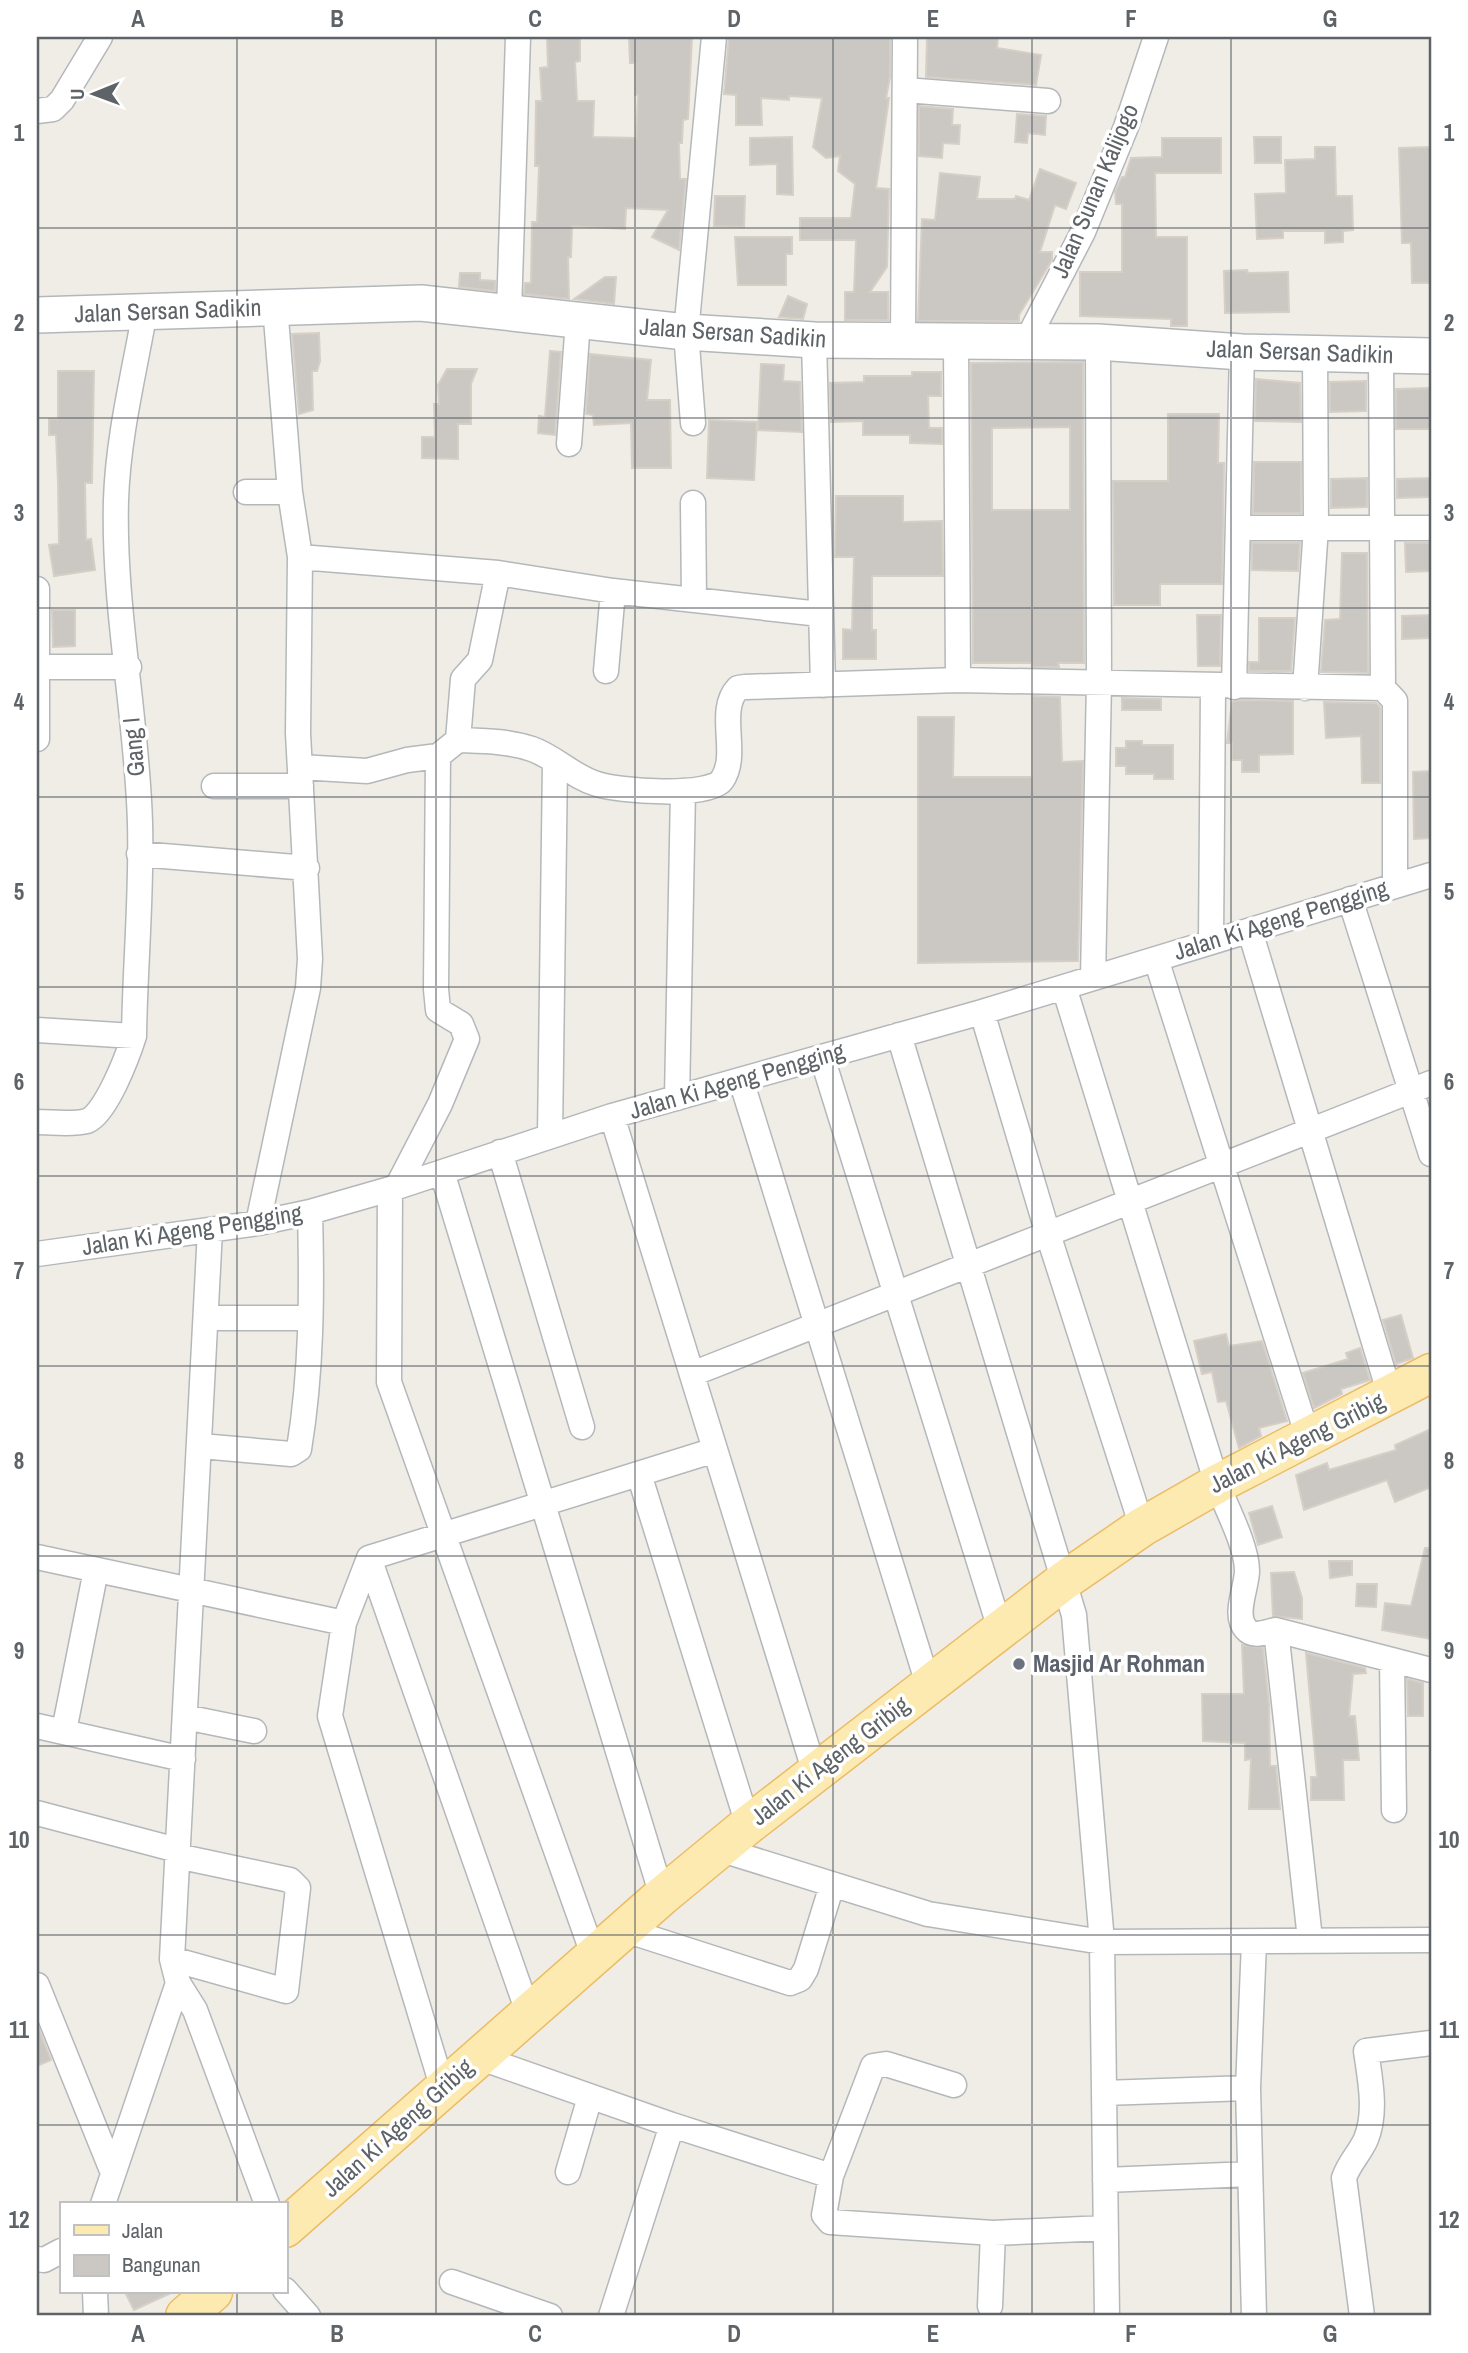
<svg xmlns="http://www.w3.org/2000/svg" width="1468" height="2353" font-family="'Archivo Narrow',sans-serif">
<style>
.building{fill:#cbc8c3;stroke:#d5cfc6;stroke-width:2;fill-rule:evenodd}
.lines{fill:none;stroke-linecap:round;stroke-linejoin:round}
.street-casing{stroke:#b4b8bb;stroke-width:27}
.secondary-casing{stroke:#b3b7bb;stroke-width:38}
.primary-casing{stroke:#ecbc64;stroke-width:41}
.street{stroke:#fff;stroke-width:24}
.secondary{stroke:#fff;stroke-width:35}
.primary{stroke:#fceab1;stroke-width:38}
.grid{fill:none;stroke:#5e6367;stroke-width:2;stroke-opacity:0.55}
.worship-dot{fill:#6b7280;stroke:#fff;stroke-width:2.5}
.labels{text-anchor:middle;stroke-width:7;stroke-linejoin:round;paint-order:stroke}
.street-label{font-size:24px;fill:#5e6367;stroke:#fff}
.worship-label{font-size:24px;font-weight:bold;fill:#5b616d;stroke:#fff;text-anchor:start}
.neatline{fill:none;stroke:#5e6367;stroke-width:2.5}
.grid-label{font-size:23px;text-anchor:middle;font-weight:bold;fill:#5e6367}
</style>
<rect width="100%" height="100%" fill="#f0ede7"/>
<!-- building -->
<path class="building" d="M547,37H580V61L575,62L577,101H594L593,137L636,138L638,95H635V63H630L629,37H692L688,119L683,120L682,143H679L680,179H686L679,250L652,237L668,210L626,208L625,229L572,226L571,257H568L569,299L524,294L525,283H531L532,222H537L539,166H535L536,101H542L540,68L548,67Z
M729,37H890V77L886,98H889L876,188L889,189L887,267L870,292H888V320H845V292H854L856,240H800V218H851L855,184L838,171L840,156L826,158L813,147L822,98L789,96V100L761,98L762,125H736V95L724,94Z
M927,37H998L997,48L1041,55L1036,85L926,77Z
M919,106L953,109L952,125H960L959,144L943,143L942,158L919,156Z
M1017,114L1046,116L1045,135L1028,133L1027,143L1015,142Z
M792,137L793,195L777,194V164L750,165V138Z
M1254,137H1281V163H1255Z
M1162,138H1221V173H1155L1156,237H1187V326H1171V319L1080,316V272H1122V204H1116L1115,192L1122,177H1125L1131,158L1162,157Z
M1315,147H1335L1336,196H1352L1353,230L1343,231V242L1325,243V231H1283V238L1257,239L1255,194L1286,193L1285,160L1315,159Z
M1431,147V283H1412L1411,243H1402L1399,148Z
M1040,169L1076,183L1066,209L1055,205L1040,252H1052V260L1019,315V321H918L922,219L935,220L940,173L980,177L977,199H1015L1016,196L1029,200Z
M715,196H745L744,227L714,226Z
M735,237H792V254H786V285H738Z
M1247,270L1248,273L1288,272L1289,312L1225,313L1224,271Z
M460,273H480V280L495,281V291L459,287Z
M605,277H616L614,304L574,299Z
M788,296L807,304L803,319L779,317Z
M319,333L320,361L317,371H312L313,410L299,414L292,334Z
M550,351L561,352L555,435L538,433L539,416L545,417Z
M590,354L651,360L647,400H670L671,468H632L631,423L594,425L593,415L586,414Z
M1083,362L1084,663H1058L1059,667H1032V663H973L971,363ZM1070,427V510H992V428Z
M761,364L784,365L783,381L800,382L802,432L758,430Z
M447,369H477L471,384V424H458V459L422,458V437H435L434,404H439L438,385Z
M58,371H94L92,483H85L86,540L91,539L95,570L54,576L49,545L59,544L58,483L56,435H49V419H58Z
M912,372H941V396H928L929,428H942V444L910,443V435H863V421L831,422L830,383L864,382V376H912Z
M1256,379L1300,383L1301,422L1255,421Z
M1366,381V411L1330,412V382Z
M1430,388L1431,429H1396V389Z
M1168,414H1219L1218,463H1224L1222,584H1160V605H1114L1113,481H1168Z
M709,420L757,422L754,480L707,478Z
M1254,462H1301V513H1253Z
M1367,478V507L1331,508V479Z
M1431,478V497L1397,498V479Z
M836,496H903V522L942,521L943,576H872V630H876V659H843V629L852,630L854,557H835Z
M1252,543H1300L1298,571L1252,570Z
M1405,543H1431V571L1406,572Z
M1342,553H1367L1368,673L1321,672L1325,620L1340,619Z
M52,610H75V646L53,647Z
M1197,615H1221L1220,666H1198Z
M1431,615V638L1402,639V616Z
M1259,618H1295L1291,671H1249V662H1259Z
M1032,696L1060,697L1062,762L1083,761L1078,961L918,963V717H954L953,777H1032Z
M1122,698L1161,699V710H1122Z
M1241,700L1293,701V754L1259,755V772H1242V760H1232V743H1227L1232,702Z
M1324,702L1376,703L1380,707V783H1362L1361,736L1326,738Z
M1126,741H1142V745H1173V779H1154V774H1126V766H1116V748H1126Z
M1431,771V838L1414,839L1413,772Z
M1401,1315L1413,1358L1396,1364L1383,1320Z
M1226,1334L1229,1346L1262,1341L1287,1421L1259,1428L1261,1436L1239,1448L1226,1401L1218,1402L1212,1372L1202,1374L1194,1341Z
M1360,1348L1370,1380L1341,1389L1342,1394L1314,1408L1303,1373L1348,1359L1346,1353Z
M1431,1429V1487L1395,1502L1387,1480L1304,1510L1296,1475L1327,1463L1329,1470L1396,1450L1395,1445Z
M1272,1506L1282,1537L1258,1545L1249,1513Z
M1425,1548H1431V1639L1382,1630L1385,1603L1411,1606Z
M1329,1561H1352V1575L1330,1578Z
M1294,1572L1302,1598V1619L1273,1616L1271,1573Z
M1357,1584H1377L1376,1607L1356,1606Z
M1242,1645L1263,1648L1269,1704L1270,1766H1276L1280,1809H1249L1251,1759L1245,1760V1743L1203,1741L1202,1694H1244Z
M1306,1653L1365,1668L1366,1673L1353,1674L1349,1716H1355L1359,1760H1343L1344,1800H1311V1777H1317Z
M1407,1679L1423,1683V1716H1408Z
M37,2024L51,2060L37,2066Z
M125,2292H173L134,2310Z"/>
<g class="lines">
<defs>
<path id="street" d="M905,90L1048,101
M37,111L53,109L62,100L100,37
M509,311L518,37
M903,339L905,37
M814,340L823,685
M956,342L958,680
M1026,342L1083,232L1126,127L1156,37
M1381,355L1383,688
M693,423L686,332L714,37
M569,444L578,321
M246,492H290
M693,503L694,600
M1238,528H1431
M300,557L498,573L613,591L820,614
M37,589V739
M37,667H129
M606,671L613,591
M1234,687L1242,352
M1305,688L1316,527L1315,353
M458,740L463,679L480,660L498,573
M300,767L367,771L407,760L438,756
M214,786H301
M139,854L307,868
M1350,899L1431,1154
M1250,931L1390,1395
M1211,942L1213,687
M1156,959L1308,1437
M1093,978L1099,682L1098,342
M1064,987L1217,1484C1226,1507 1247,1546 1247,1571C1247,1587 1233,1615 1246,1629C1253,1638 1266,1632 1276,1630L1431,1670
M982,1012L1048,1234L1142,1527
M37,1030L134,1036
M899,1035L1074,1615L1102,1942L1107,2316
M822,1057L1000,1629
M741,1080L928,1684
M677,1098L683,791
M612,1116L815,1773
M37,1122C52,1122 72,1125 87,1121C106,1114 128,1055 134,1036C135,965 142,894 140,823C137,715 113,608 116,500C118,437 134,373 145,311
M550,1136L555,762
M500,1152L582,1427
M442,1172L662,1896
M397,1187L440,1104L467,1039L461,1024L438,1010L436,989L438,756L458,740C483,741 508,741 532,749C555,757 573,777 597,784C617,791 710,798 722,780C740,754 716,711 738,688L745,687L958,680L1383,688L1395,701V885
M390,1189L389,1382L593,1954
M258,1223L308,988L310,959L298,733L300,557L290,492L275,306
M37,1254L258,1223L310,1212L397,1187L612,1116L982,1012L1431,875
M206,1318H310
M692,1374L1431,1083
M201,1446L291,1454L299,1449C312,1370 312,1291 310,1212
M639,1474L748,1825
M37,1557L344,1623
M369,1558L344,1623L330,1716L443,2089
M369,1558L528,2012
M369,1558L715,1450
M1276,1630L1310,1939
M1392,1660L1394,1810
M185,1717L254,1731
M37,1726L183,1759
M64,1731L96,1570
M37,1813L177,1850
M719,1849L928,1914L1102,1942L1431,1940
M622,1929L790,1983L800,1979L806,1969L832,1885
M1254,1942L1248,2088L1254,2316
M172,1959L286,1991L298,1888L290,1880L177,1856
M178,1983L195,2010L267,2204
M37,1985L113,2173
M478,2057L672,2125L831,2176L873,2066L886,2064L954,2085
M1104,2093L1248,2088
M568,2172L590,2097
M831,2176L824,2215L830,2222L993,2233
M1105,2180L1250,2174
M103,2204L178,1983L172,1959L210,1230
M37,2259L44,2260L61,2251
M452,2282L550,2316
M285,2290L308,2316
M95,2292L96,2316
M990,2306L993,2233L1105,2228
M611,2316L672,2125
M1362,2316L1344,2178C1349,2163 1360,2153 1366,2139C1377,2112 1370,2079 1366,2051L1431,2043"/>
<path id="secondary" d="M37,315L421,303L686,332L814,340L1098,342L1242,352L1431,356"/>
<path id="primary" d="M285,2228L662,1896L748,1825L1065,1580L1142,1527L1217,1484L1431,1373
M185,2316L213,2292"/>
</defs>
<!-- street casing -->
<use href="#street" class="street-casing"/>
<!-- secondary casing -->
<use href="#secondary" class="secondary-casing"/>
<!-- primary casing -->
<use href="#primary" class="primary-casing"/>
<!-- street -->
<use href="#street" class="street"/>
<!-- secondary -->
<use href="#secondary" class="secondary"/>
<!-- primary -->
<use href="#primary" class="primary"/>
</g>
<!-- grid -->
<path class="grid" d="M237,37V2204M436,37V2316M635,37V2316M833,37V2316M1032,37V2316M1231,37V2316M37,228H1431M37,418H1431M37,608H1431M37,797H1431M37,987H1431M37,1176H1431M37,1366H1431M37,1556H1431M37,1746H1431M37,1935H1431M37,2125H1431M237,2292V2316"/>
<!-- markers -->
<circle class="worship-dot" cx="1019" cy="1664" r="7"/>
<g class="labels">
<!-- street labels -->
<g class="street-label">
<text transform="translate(1095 191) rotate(-67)" y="8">Jalan Sunan Kalijogo</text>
<text transform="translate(168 311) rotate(-2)" y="8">Jalan Sersan Sadikin</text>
<text transform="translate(733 333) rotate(4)" y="8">Jalan Sersan Sadikin</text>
<text transform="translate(1300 352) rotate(2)" y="8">Jalan Sersan Sadikin</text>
<text transform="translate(134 747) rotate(-95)" y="8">Gang I</text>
<text transform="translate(1281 920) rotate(-17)" y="8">Jalan Ki Ageng Pengging</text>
<text transform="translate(737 1081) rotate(-16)" y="8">Jalan Ki Ageng Pengging</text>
<text transform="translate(192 1230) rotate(-9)" y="8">Jalan Ki Ageng Pengging</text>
<text transform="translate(1297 1443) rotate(-27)" y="8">Jalan Ki Ageng Gribig</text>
<text transform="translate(830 1761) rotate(-38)" y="8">Jalan Ki Ageng Gribig</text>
<text transform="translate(398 2128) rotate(-42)" y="8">Jalan Ki Ageng Gribig</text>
</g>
<!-- worship labels -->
<g class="worship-label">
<text x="1033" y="1672">Masjid Ar Rohman</text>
</g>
</g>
<!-- border -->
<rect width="1468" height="2353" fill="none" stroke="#ffffff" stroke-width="77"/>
<!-- legend -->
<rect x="60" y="2202" width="228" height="91" fill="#ffffff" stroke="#bfc1c2" stroke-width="2"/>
<rect x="74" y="2225" width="35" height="10" fill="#fceab1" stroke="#bfc1c2" stroke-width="2"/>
<text x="122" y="2238" font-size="21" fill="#5e6367">Jalan</text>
<rect x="74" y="2255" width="35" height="21" fill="#cbc8c3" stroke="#bfc1c2" stroke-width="2"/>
<text x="122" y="2272" font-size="21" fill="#5e6367">Bangunan</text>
<!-- north arrow -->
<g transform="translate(94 94) rotate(269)" stroke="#ffffff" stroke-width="5" paint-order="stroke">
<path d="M0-5L12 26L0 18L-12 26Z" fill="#5e6367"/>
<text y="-10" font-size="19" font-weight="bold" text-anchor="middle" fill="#5e6367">U</text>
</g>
<rect x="38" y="38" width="1392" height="2276" class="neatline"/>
<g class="grid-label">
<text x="138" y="27">A</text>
<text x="337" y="27">B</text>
<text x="535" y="27">C</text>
<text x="734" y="27">D</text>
<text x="933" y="27">E</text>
<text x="1131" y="27">F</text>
<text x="1330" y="27">G</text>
<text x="19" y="141">1</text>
<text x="1449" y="141">1</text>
<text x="19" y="331">2</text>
<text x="1449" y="331">2</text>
<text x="19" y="521">3</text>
<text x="1449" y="521">3</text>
<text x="19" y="710">4</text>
<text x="1449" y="710">4</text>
<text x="19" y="900">5</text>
<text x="1449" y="900">5</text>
<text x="19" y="1090">6</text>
<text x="1449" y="1090">6</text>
<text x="19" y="1279">7</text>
<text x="1449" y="1279">7</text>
<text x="19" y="1469">8</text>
<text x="1449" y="1469">8</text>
<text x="19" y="1659">9</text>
<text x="1449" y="1659">9</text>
<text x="19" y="1848">10</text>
<text x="1449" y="1848">10</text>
<text x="19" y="2038">11</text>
<text x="1449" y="2038">11</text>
<text x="19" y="2228">12</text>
<text x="1449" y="2228">12</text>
<text x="138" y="2342">A</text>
<text x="337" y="2342">B</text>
<text x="535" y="2342">C</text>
<text x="734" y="2342">D</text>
<text x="933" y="2342">E</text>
<text x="1131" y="2342">F</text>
<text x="1330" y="2342">G</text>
</g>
</svg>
